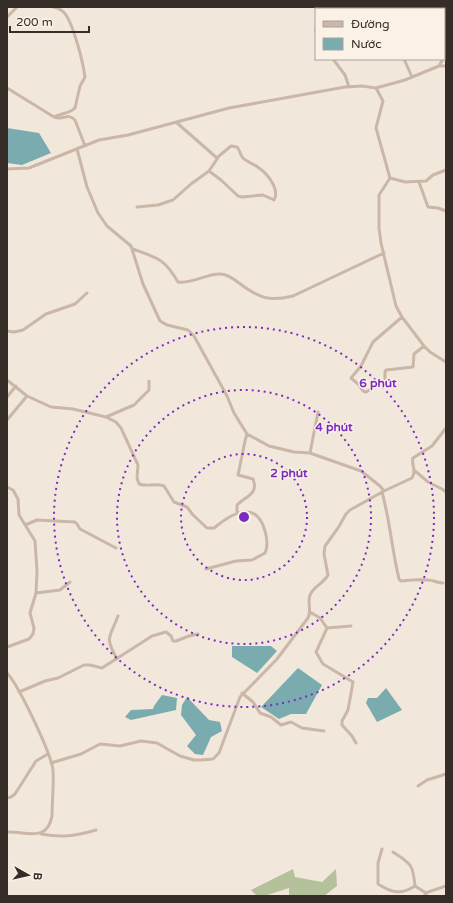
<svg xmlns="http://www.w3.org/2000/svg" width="453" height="903" font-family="'Varela Round',sans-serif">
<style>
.green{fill:#b4c19b}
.water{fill:#7aacaf}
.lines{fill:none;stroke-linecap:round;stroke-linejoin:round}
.minor{stroke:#cab7a7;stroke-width:3}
.ring{fill:none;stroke:#7b2cbf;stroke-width:2;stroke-dasharray:2 4}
.centre{fill:#7b2cbf;stroke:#faf1e7;stroke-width:2}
.ring-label{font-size:12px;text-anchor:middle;font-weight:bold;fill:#7b2cbf;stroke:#faf1e7;stroke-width:3;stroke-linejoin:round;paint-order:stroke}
</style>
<rect width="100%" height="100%" fill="#f2e7db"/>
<!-- green -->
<path class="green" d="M293,869L295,877L322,882L336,869L337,886L324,896H289V888L264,896H257L251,890Z"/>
<!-- water -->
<path class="water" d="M7,128L39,133L51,153L22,165L7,163Z
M232,646H271L277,651L257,673L232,657Z
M298,668L322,685L306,714H291L279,719L261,707Z
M386,688L402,710L377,722L366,703L368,698H377Z
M162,695L177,698L176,710L131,720L125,717L131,710L153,709L154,706Z
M187,697L209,720L220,722L222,731L211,737L203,755L195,754L187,746L196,735L181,715L182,705Z"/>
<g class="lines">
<!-- minor -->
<path class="minor" d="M53,7C58,8 63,10 66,15C74,27 83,62 85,77L80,86L75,108C69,114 61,113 54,117
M424,7L427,9
M323,9L324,7
M7,17L17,7
M444,17H446
M316,28V32
M444,58L446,50
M333,59L345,75L349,87
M404,59L412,77
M439,66L443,59
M7,88L54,117C64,121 67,112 75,120L85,146
M376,88L383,101L376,128L390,178L405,182L426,181L433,175L446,170
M176,122L217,158
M77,149L87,187L98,213L107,226L131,246L143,284L160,321L167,325L188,330L194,336L227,396L234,413L247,434L269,446L294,452L310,453L361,471L380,486L384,491
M7,169L29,168L99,140L128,135L229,108L345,87L362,86L376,88L405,80L439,66H446
M390,178L379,195V228L381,243L396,306L402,317L424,346L430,352L446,362
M419,182L428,207L438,208L446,211
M137,207L158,205L173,200L191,184L209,171L219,156L231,146L237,147C240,150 240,155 243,158C247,162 254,164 259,168C268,174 280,190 274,200L263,195L242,197L238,196L221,180L209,171
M133,249C157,258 164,258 178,282C193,284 205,274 220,274C227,274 234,279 239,283C259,298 269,302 293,296L384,253
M402,317L373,342L361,366L351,378L358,384L363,391L366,392L385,381V372L386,370L413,367L414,354L424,346
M7,331L14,332L23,330L46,314L75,304L87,293
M7,380L27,396L51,407L73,409L106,417L116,422L121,428L138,465L137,478L139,484C146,487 155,483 164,486L174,502L187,507L193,515L207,528H214C232,513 256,499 265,531C267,538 268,547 265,553L252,560L236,561L206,569
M7,397L16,386
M106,417L134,405L149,390V381
M7,420L27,396
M310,453L318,412
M414,470L428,482L442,489L446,492
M7,487L13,490L18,499L19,515L35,541L37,571L36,593L30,613L34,628L33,634L29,639L7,647
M382,492C390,521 392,550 399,579L401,581C410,580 419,579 428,580C434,580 437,583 443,583
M237,513V505C246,496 259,494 253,479L238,475L245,441L247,434
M25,525L37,520L75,522L77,524L80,529L116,548
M36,593L60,590L70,582
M310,612L320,618L327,628L316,652L323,664L353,682L348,710L342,721V725L352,736L356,743
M327,628L351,626
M117,659C104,636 110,638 118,616
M7,673C19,686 51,753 53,770C54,785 52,801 52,816C47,843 26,831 7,832
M19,692L45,681L58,678L84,665H90L102,668L152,636L166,632L171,636L173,641H176L189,636L198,634
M242,693L253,702L260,713L271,717L281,725L291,722L302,728L324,731
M51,763L81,754L100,744L120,746L141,741L157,743L180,756L194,760H201L213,759L219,753L240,697L277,659L308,618C312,610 307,603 310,595C313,587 324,583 328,575L324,554L325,546L338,528L346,514L350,510L384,491L412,478C417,471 411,465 413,458L432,446L446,428
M418,786L427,780L446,774
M7,798L11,797L15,794L36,761L48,754
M41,834C61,838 76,836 96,830
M382,849L378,863V884C392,893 401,895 415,886
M393,852C411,864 413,864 415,886L426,893
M424,896L428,892L446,886"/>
</g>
<!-- distance rings -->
<g class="ring">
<circle cx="244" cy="517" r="63"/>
<circle cx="244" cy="517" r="127"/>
<circle cx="244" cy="517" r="190"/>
</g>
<circle cx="244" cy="517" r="6" class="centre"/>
<g class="ring-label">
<text x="378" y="387">6 phút</text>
<text x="334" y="431">4 phút</text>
<text x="289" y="477">2 phút</text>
</g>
<!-- border -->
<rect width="453" height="903" fill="none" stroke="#362c28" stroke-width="16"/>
<!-- legend -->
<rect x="315" y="8" width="130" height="52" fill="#faf1e7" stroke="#aca29b"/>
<rect x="323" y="21" width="20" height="6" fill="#cab7a7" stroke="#aca29b"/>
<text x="351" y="28" font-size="12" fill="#362c28">Đường</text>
<rect x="323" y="38" width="20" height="12" fill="#7aacaf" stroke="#aca29b"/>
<text x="351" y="48" font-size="12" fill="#362c28">Nước</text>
<!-- north arrow -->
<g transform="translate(28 875) rotate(98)" stroke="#faf1e7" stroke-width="3" paint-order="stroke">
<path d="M0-3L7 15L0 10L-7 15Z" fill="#362c28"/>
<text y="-6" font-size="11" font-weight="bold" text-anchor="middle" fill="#362c28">B</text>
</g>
<!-- scale -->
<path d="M10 26v6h79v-6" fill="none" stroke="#362c28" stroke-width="2"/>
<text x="16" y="26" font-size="12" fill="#362c28" stroke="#faf1e7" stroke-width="3" paint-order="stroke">200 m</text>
</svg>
